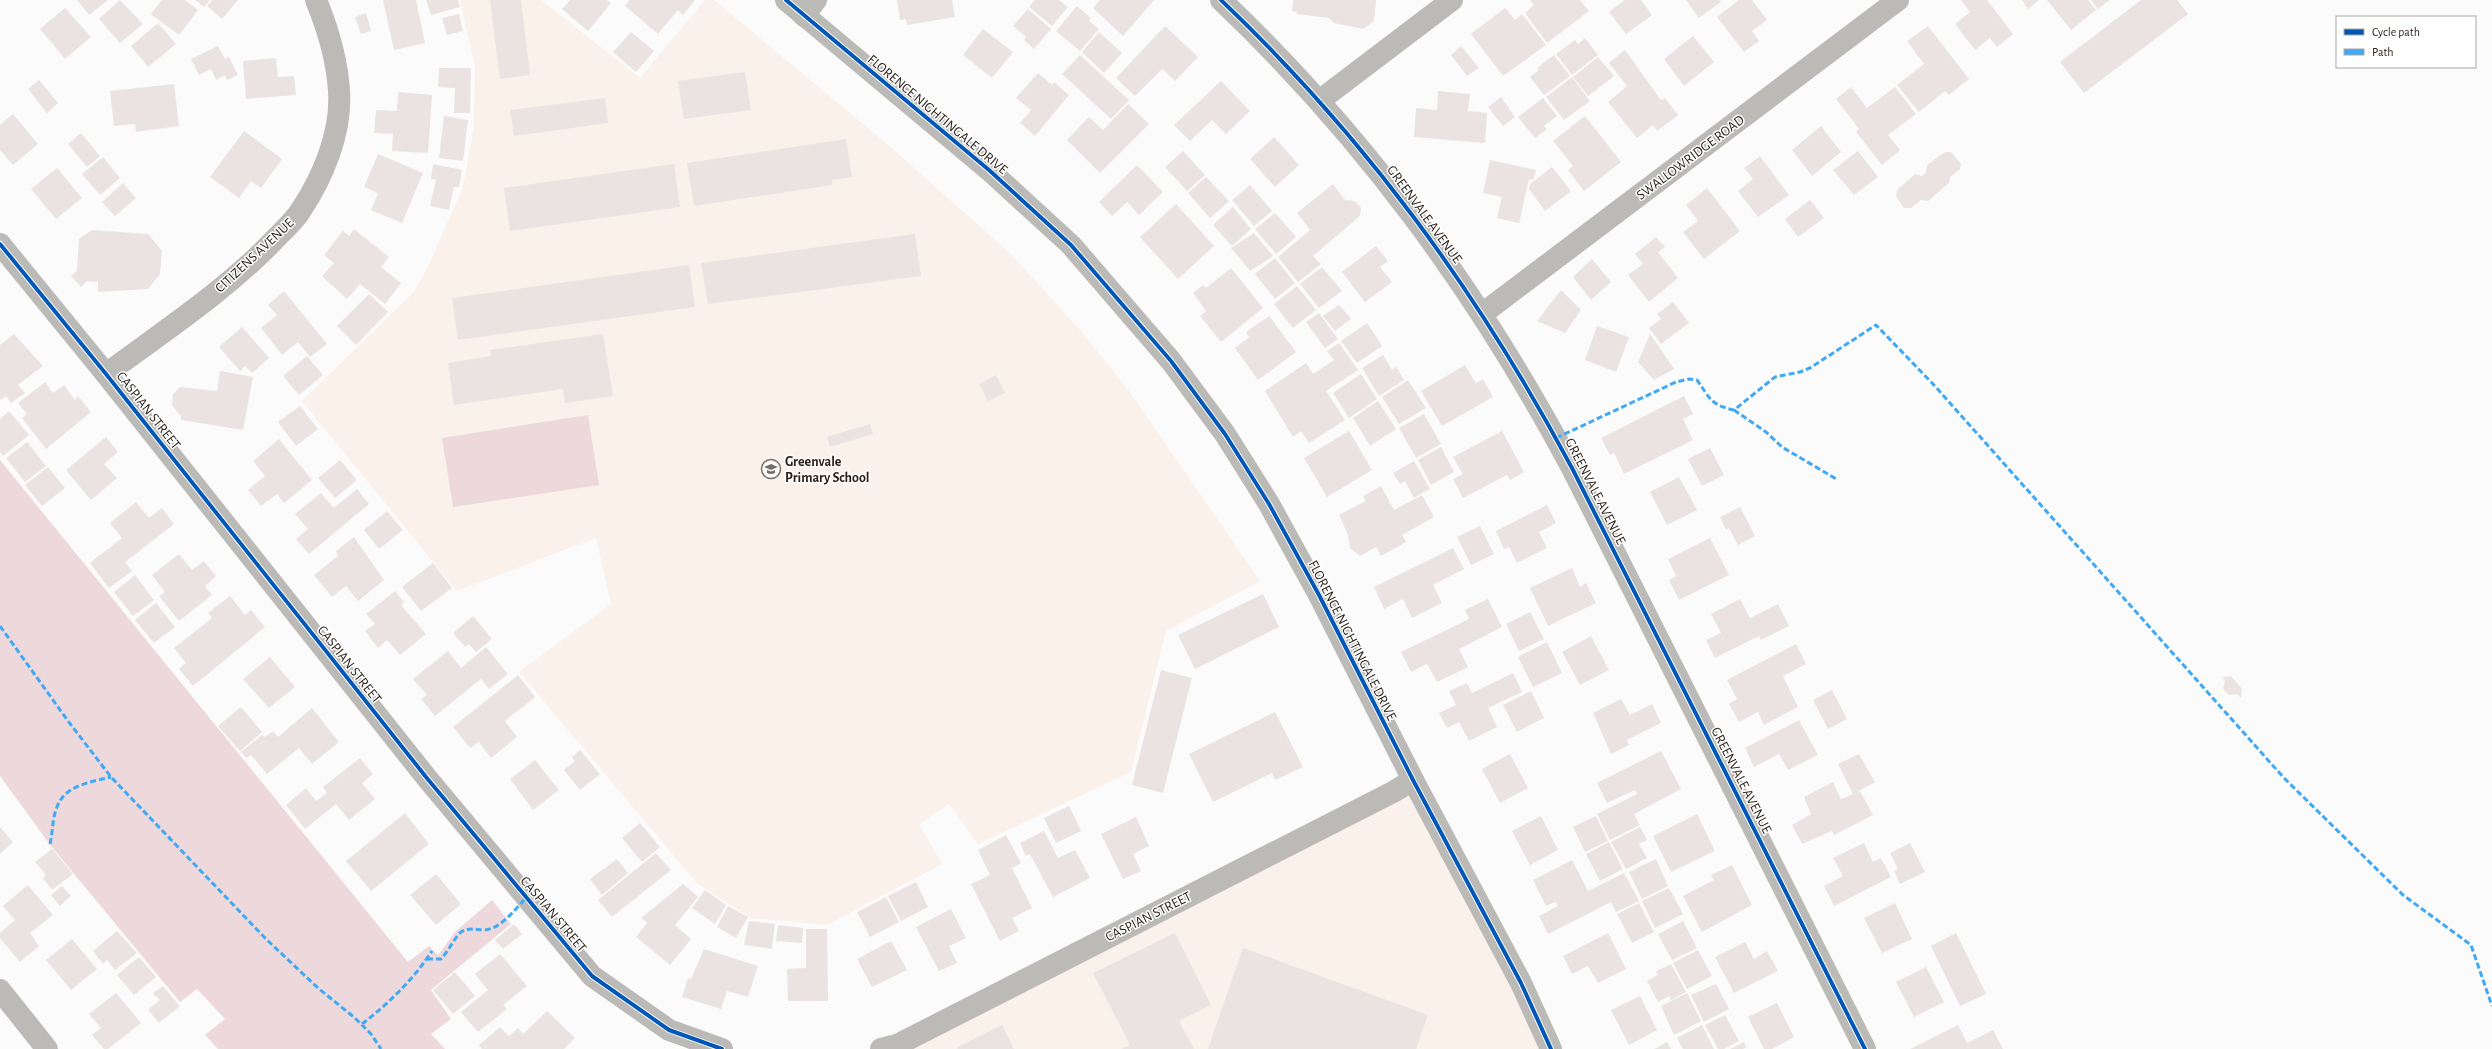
<svg xmlns="http://www.w3.org/2000/svg" width="2492" height="1049" font-family="'Alegreya Sans',sans-serif">
<style>
.built{fill:#f9f1ea}
.green{fill:#edd9db}
.building{fill:#eae3e1}
.lines{fill:none;stroke-linecap:round;stroke-linejoin:round}
.street{stroke:#bcbab7;stroke-width:22}
.secondary{stroke:#bbbab6;stroke-width:22}
.quiet{stroke:#3fa9f5;stroke-width:3;stroke-dasharray:6 3;stroke-linecap:butt}
.cycleway-casing{stroke:#fff;stroke-width:6}
.cycleway{stroke:#0057b8;stroke-width:4}
.labels{text-anchor:middle;stroke-width:3;stroke-linejoin:round;paint-order:stroke}
.street-label{font-size:14px;fill:#2e231a;stroke:#fff}
.poi-label{font-size:14px;font-weight:bold;fill:#2e231a;stroke:#fff;text-anchor:start}
</style>
<rect width="100%" height="100%" fill="#fbfbfb"/>
<!-- built -->
<path class="built" d="M460,0H541L640,78L705,0H714L887,144L1012,255L1081,331L1129,391L1260,581L1166,631L1131,772L978,844L949,804L919,824L942,864L827,925L751,918L697,883L519,672L611,604L596,538L457,591L302,401L413,293L427,269L463,187L474,126L475,67Z
M1415,782L1552,1049H885Z"/>
<!-- green -->
<path class="green" d="M588,415L599,485L453,507L442,438Z
M0,460L408,962L429,946L438,955L455,932L492,900L511,924L431,990L451,1019L431,1034L445,1049H218L205,1035L225,1019L197,989L180,1002L51,846L0,776Z"/>
<!-- building -->
<path class="building" d="M77,0H108L89,15Z
M120,0L143,24L120,43L99,19Z
M162,0H185L198,10L179,35L151,14Z
M195,0H210L204,7Z
M212,0H238L222,19L207,6Z
M383,0H416L425,43L394,50Z
M426,0H458L460,7L431,15Z
M490,0H521L530,75L500,79Z
M570,0H607L611,3L588,31L562,9Z
M629,0H695L683,15L678,10L658,34L625,6Z
M897,0H952L955,17L907,25L906,19L900,20Z
M1035,0H1059L1068,7L1052,26L1029,7Z
M1100,0H1154L1123,36L1093,8Z
M1293,0H1376L1374,21L1363,29L1334,23L1329,18L1297,14V12L1292,11Z
M1530,0H1580L1589,11L1547,43L1525,13L1534,5Z
M1625,0H1641L1652,15L1626,34L1609,12Z
M1686,0H1719L1721,2L1699,18Z
M1739,0H1752L1767,20L1752,31L1759,41L1744,52L1717,17Z
M1961,0H1987L2013,34L1997,47L1990,38L1975,50L1955,24L1970,12Z
M2022,0H2039L2028,9Z
M2047,0H2088L2096,10L2071,30Z
M2091,0H2110L2098,9Z
M2141,0H2177L2188,14L2084,93L2060,62Z
M1077,6L1091,18L1089,21L1099,29L1080,51L1056,31Z
M65,8L91,37L65,59L40,29Z
M1505,8L1515,20L1522,14L1546,45L1503,76L1471,34Z
M1028,9L1051,29L1034,49L1024,40L1026,37L1013,26Z
M366,13L371,31L361,34L355,17Z
M459,14L463,31L447,35L442,18Z
M158,23L176,44L148,67L131,46Z
M1165,26L1198,57L1175,81L1162,69L1135,96L1116,78Z
M1928,26L1969,79L1949,95L1945,91L1919,112L1897,85L1924,64L1907,41Z
M983,29L1013,52L992,78L963,55Z
M631,32L654,51L636,72L613,52Z
M1099,32L1122,53L1104,73L1082,52Z
M1693,36L1714,62L1684,86L1664,59Z
M1585,38L1598,55L1572,75L1556,54L1575,40L1578,44Z
M218,46L225,59L229,57L238,75L227,80L225,75L216,80L211,69L199,75L191,59Z
M1461,46L1479,68L1467,76L1451,55Z
M1625,50L1661,100L1665,98L1678,115L1657,131L1653,125L1637,138L1608,102L1627,86L1609,63Z
M1080,55L1129,100L1111,119L1062,74Z
M1554,55L1570,76L1544,95L1530,77L1539,70L1537,68Z
M1598,57L1614,76L1588,96L1573,77Z
M276,58L278,77L294,76L296,95L246,99L243,61Z
M439,68H471L470,113H454L455,88L438,87Z
M745,72L751,110L684,119L678,81Z
M1038,73L1052,85L1054,82L1069,95L1035,136L1020,123L1031,110L1016,98Z
M1572,77L1590,101L1564,120L1546,97Z
M39,80L58,103L47,113L28,89Z
M1221,81L1250,111L1226,134L1212,120L1190,141L1174,125Z
M174,84L179,126L136,132L135,124L114,126L110,91Z
M1851,87L1867,108L1895,87L1916,114L1888,135L1900,150L1882,165L1856,132L1859,129L1836,99Z
M1438,91L1470,94L1468,111L1487,113L1485,143L1414,137L1416,108L1437,110Z
M398,92L432,95L428,153L392,151L393,134L374,133L376,110L397,111Z
M1501,97L1515,117L1503,126L1488,107Z
M605,98L608,123L514,136L510,110Z
M1543,98L1557,116L1544,126L1547,129L1535,138L1518,117Z
M1128,104L1149,124L1100,173L1067,140L1089,117L1103,130Z
M13,114L38,144L13,165L0,150V125Z
M444,116L468,120L463,161L439,158Z
M1585,116L1621,162L1584,191L1568,170L1573,166L1553,141Z
M1821,126L1841,152L1812,176L1792,150Z
M244,131L282,159L261,188L251,181L239,198L210,177Z
M81,133L100,156L87,167L68,144Z
M1274,137L1299,165L1275,187L1250,159Z
M846,139L852,177L832,180V185L694,206L687,163Z
M1183,151L1205,175L1187,191L1165,167Z
M1858,151L1878,177L1854,195L1833,170Z
M1945,152H1951L1961,164L1960,169L1950,177L1949,183L1928,201L1921,200L1911,208H1904L1896,196L1897,190L1915,174L1922,176L1926,172L1927,165Z
M378,154L423,173L402,223L371,210L378,193L364,187Z
M1760,156L1789,195L1758,217L1738,191L1753,179L1744,168Z
M103,157L120,178L100,195L82,174Z
M1490,160L1536,170L1533,180L1529,179L1519,223L1497,218L1502,197L1483,193Z
M433,164L462,170L459,187H454L449,210L430,206L436,180L431,179Z
M674,164L680,207L510,231L504,188Z
M1137,165L1163,192L1139,215L1127,202L1112,216L1099,202Z
M1552,167L1571,191L1545,211L1529,189L1530,184Z
M57,168L82,198L56,219L31,189Z
M1206,177L1229,201L1210,218L1188,193Z
M123,183L136,198L115,216L102,202Z
M1333,184L1345,200L1355,201L1361,208L1360,216L1313,256L1321,264L1298,282L1278,257L1310,230L1297,213Z
M1250,185L1272,211L1254,226L1232,200Z
M1707,188L1740,231L1704,259L1683,232L1698,221L1686,205Z
M1810,200L1824,218L1798,237L1785,219Z
M1176,204L1214,246L1178,279L1140,237Z
M1233,207L1251,229L1232,246L1213,225Z
M1275,213L1296,237L1276,254L1255,229Z
M354,229L389,257L381,267L401,283L385,304L360,284L347,299L322,276L334,263L324,255L343,231L349,236Z
M92,230L148,234L162,251L160,274L148,289L98,292V282L87,281L81,287L71,276L77,271L79,239Z
M1254,233L1273,256L1250,271L1231,248Z
M915,234L921,276L708,304L701,263Z
M1656,237L1665,247L1658,252L1678,278L1649,302L1628,275L1643,264L1635,254Z
M1376,246L1388,261L1380,267L1392,282L1365,302L1342,272Z
M1275,258L1295,283L1275,299L1255,274Z
M1592,259L1611,282L1591,300L1573,277Z
M689,265L695,307L458,340L452,298Z
M1322,267L1342,291L1319,308L1300,284Z
M1231,268L1263,308L1221,342L1200,316L1206,311L1193,293L1203,285L1206,288Z
M1297,286L1316,310L1293,328L1274,304Z
M1561,290L1581,310L1565,333L1537,321Z
M284,291L327,344L310,357L298,342L282,355L261,328L277,315L268,305Z
M369,294L388,312L356,345L337,326Z
M1673,302L1689,323L1661,344L1649,328L1661,319L1657,314Z
M1339,305L1351,319L1335,331L1323,316Z
M1319,313L1338,339L1325,348L1306,322Z
M1269,316L1296,352L1258,380L1235,348L1249,337L1246,332Z
M1367,323L1382,346L1357,363L1341,341Z
M1597,326L1629,337L1616,372L1585,360Z
M242,327L269,358L252,373L245,366L240,371L219,347Z
M14,334L43,366L18,385L25,393L11,403L6,396L0,400V345Z
M603,334L613,396L565,403L563,389L454,405L448,363L491,356L490,350Z
M1650,334L1674,369L1654,380L1638,362Z
M1339,343L1358,370L1326,391L1345,420L1309,443L1301,431L1293,437L1265,391L1306,363L1313,374L1334,360L1327,351Z
M1383,355L1392,370L1396,367L1404,380L1379,396L1362,368Z
M307,356L323,375L299,395L283,376Z
M1465,365L1476,383L1483,379L1493,397L1442,426L1421,391Z
M220,371L253,377L243,430L181,420V416L172,405L173,394L180,387L217,391Z
M1361,374L1377,399L1349,418L1333,393Z
M996,375L1005,393L988,401L979,384Z
M1408,380L1426,408L1399,424L1382,397Z
M45,382L53,393L64,385L75,400L78,396L91,412L46,449L22,418L27,414L18,403Z
M1684,396L1693,414L1683,419L1693,440L1624,474L1614,453L1610,455L1601,438Z
M1378,401L1396,429L1370,446L1353,418Z
M300,406L318,429L296,446L278,422Z
M9,411L29,435L3,456L0,452V419Z
M1424,414L1441,444L1416,458L1399,428Z
M870,424L873,434L830,447L827,437Z
M1349,431L1372,470L1327,497L1304,458Z
M1502,431L1524,472L1510,480L1507,475L1463,498L1453,479L1463,474L1453,457Z
M106,437L118,452L104,464L117,478L91,500L66,470Z
M279,439L312,480L284,503L277,494L261,506L248,490L265,476L253,461Z
M27,442L46,466L25,482L6,458Z
M1441,447L1454,472L1431,485L1418,460Z
M1710,448L1724,475L1702,486L1688,459Z
M340,460L357,480L335,498L318,478Z
M1414,461L1430,489L1414,498L1405,481L1400,484L1393,473Z
M48,467L65,488L42,506L25,485Z
M1679,477L1697,510L1667,525L1650,492Z
M1381,486L1394,510L1422,495L1434,517L1402,535L1406,542L1381,556L1376,547L1360,556L1350,548L1348,535L1339,515L1366,501L1363,496Z
M357,489L369,504L309,554L296,539L308,529L295,514L321,493L334,508Z
M136,502L149,518L162,508L174,524L125,562L132,571L109,588L90,563L122,538L110,523Z
M1547,505L1556,523L1539,532L1547,548L1517,563L1509,547L1504,549L1496,531Z
M1740,507L1755,536L1738,545L1729,528L1726,530L1720,517Z
M387,511L403,530L379,549L364,530Z
M1480,526L1494,554L1471,565L1457,537Z
M354,537L384,580L358,601L346,586L332,597L314,575L338,556L336,551Z
M1710,538L1729,575L1679,600L1669,580L1676,576L1668,559Z
M1453,548L1464,569L1433,585L1442,603L1412,618L1403,599L1384,609L1374,587Z
M179,554L192,570L204,561L216,576L205,586L212,595L179,621L159,596L165,592L152,575Z
M433,563L452,588L421,611L402,587Z
M1572,568L1580,587L1586,583L1596,603L1548,626L1530,588Z
M135,575L154,600L133,616L114,592Z
M395,591L404,602L401,605L426,634L400,655L387,640L378,648L365,631L375,624L366,614Z
M1263,594L1279,627L1195,669L1178,635Z
M230,596L245,615L251,610L265,627L193,686L179,669L186,663L174,648L212,618L208,613Z
M1488,599L1502,627L1459,649L1468,667L1437,682L1427,664L1411,672L1401,652L1469,619L1465,610Z
M1740,599L1750,618L1778,604L1789,626L1761,640L1759,636L1715,658L1706,640L1721,633L1711,614Z
M156,603L175,627L154,643L135,620Z
M1530,612L1544,639L1519,651L1506,624Z
M473,616L492,639L476,652L469,644L465,647L453,633Z
M1591,636L1609,670L1580,685L1562,652Z
M1547,642L1562,673L1533,687L1518,657Z
M1796,644L1806,664L1783,676L1798,707L1764,725L1758,712L1739,722L1729,704L1737,699L1727,680Z
M486,647L508,674L489,689L481,679L435,716L421,699L427,695L413,679L448,651L461,668Z
M270,657L295,687L269,708L243,679Z
M1161,670L1192,678L1163,793L1132,785Z
M1513,673L1522,692L1488,708L1497,727L1469,741L1459,722L1447,728L1439,713L1456,705L1449,691L1467,683L1472,693Z
M518,675L535,697L505,721L517,737L491,758L479,742L470,748L453,727Z
M2231,676L2242,689L2241,698L2237,694L2229,695L2223,689L2225,681L2223,677Z
M1832,690L1847,719L1828,729L1813,700Z
M1531,691L1544,718L1517,732L1503,705Z
M1621,699L1630,715L1652,704L1661,723L1627,740L1629,745L1611,754L1593,713Z
M241,707L262,732L240,751L218,726Z
M312,708L339,742L312,764L299,748L267,774L251,755L246,758L241,752L262,735L265,737L273,731L278,737Z
M1275,712L1303,767L1275,780L1272,773L1213,802L1189,754Z
M1799,720L1818,755L1788,770L1779,754L1754,767L1745,748Z
M580,750L600,774L580,790L564,770L575,761L572,757Z
M1661,751L1681,789L1634,814L1640,825L1610,840L1597,814L1637,794L1635,790L1607,803L1597,783Z
M1510,754L1528,788L1500,803L1482,769Z
M1859,754L1875,782L1853,794L1838,764Z
M360,758L373,774L362,783L375,799L349,820L336,804L305,829L286,805L306,788L316,801L327,793L323,787Z
M535,760L559,790L533,810L510,779Z
M1833,782L1841,799L1860,791L1873,815L1834,835L1832,831L1802,844L1792,825L1811,814L1804,797Z
M1069,806L1081,831L1056,843L1044,818Z
M405,813L429,844L371,891L346,861Z
M1697,814L1715,851L1671,872L1653,836Z
M1541,816L1558,850L1530,865L1512,831Z
M1596,816L1608,841L1585,852L1573,827Z
M1136,817L1149,846L1133,854L1141,871L1123,879L1101,834Z
M640,823L660,847L642,862L622,838Z
M0,827L13,842L0,854Z
M1640,827L1647,840L1639,844L1647,858L1626,869L1611,842Z
M1044,831L1058,858L1075,850L1090,878L1053,897L1030,854L1026,856L1020,843Z
M1006,835L1021,863L1012,868L1032,908L1012,918L1019,931L1000,941L971,884L990,875L978,850Z
M1609,842L1623,869L1600,881L1586,854Z
M1864,843L1873,862L1881,858L1891,877L1834,906L1824,886L1843,876L1833,858Z
M1910,843L1925,872L1900,884L1894,871L1898,869L1890,853Z
M52,849L73,874L52,890L43,878L46,875L35,862Z
M656,853L671,870L612,917L598,900Z
M617,859L628,873L602,895L590,879Z
M1656,859L1668,886L1642,899L1629,872Z
M1572,860L1588,891L1624,873L1639,901L1616,912L1611,902L1548,934L1539,916L1558,906L1555,902L1546,906L1533,880Z
M1732,865L1752,905L1702,932L1683,896L1714,880L1711,875Z
M436,874L461,904L436,925L410,895Z
M916,882L928,907L901,921L888,896Z
M683,884L698,897L675,925L691,939L670,965L636,937L647,923L641,918Z
M28,885L53,915L30,933L39,946L20,962L0,938V933L15,920L3,906Z
M62,886L71,896L60,906L51,895Z
M1669,888L1683,914L1655,928L1642,901Z
M705,890L726,905L715,924L692,908Z
M886,897L899,922L870,937L857,912Z
M1639,903L1654,932L1632,943L1617,914Z
M1895,903L1912,939L1882,953L1864,918Z
M728,906L748,917L736,938L717,927Z
M951,909L966,938L949,946L957,963L939,971L916,927Z
M749,921L775,924L772,949L744,945Z
M1683,921L1697,948L1672,960L1658,934Z
M514,924L522,934L503,949L495,940Z
M778,925L803,928L802,943L776,941Z
M806,929H827L828,1001H788L787,969L806,968Z
M117,931L137,953L115,970L107,960L103,964L93,951Z
M1175,933L1211,1005L1179,1021L1194,1049H1121L1130,1045L1093,973Z
M1608,933L1626,969L1598,983L1588,966L1572,974L1563,956Z
M1956,933L1986,994L1960,1006L1931,946Z
M72,939L97,969L71,990L46,960Z
M891,941L907,970L872,987L857,959Z
M1745,942L1754,959L1767,951L1778,971L1734,993L1715,957Z
M1243,948L1428,1015L1416,1049H1208Z
M704,949L758,966L748,997L727,991L721,1009L682,997L688,978L691,979Z
M1698,950L1712,976L1687,989L1673,963Z
M500,954L527,986L503,1005L507,1009L478,1032L461,1012L488,990L475,974Z
M139,957L156,977L134,995L117,975Z
M1671,964L1686,992L1671,1000L1669,996L1658,1002L1647,981L1658,975L1656,971Z
M1926,967L1944,1002L1914,1017L1896,982Z
M455,972L475,996L453,1014L433,990Z
M1716,984L1729,1009L1704,1022L1691,995Z
M163,986L180,1006L159,1023L148,1010L160,1000L153,993Z
M116,993L141,1023L108,1049H104L92,1035L101,1028L89,1014Z
M1687,993L1701,1021L1674,1035L1661,1006Z
M1640,996L1657,1030L1629,1045L1611,1010Z
M1777,1003L1794,1037L1772,1049H1764L1748,1017Z
M547,1011L575,1038L564,1049H482L479,1045L500,1027L509,1036L518,1028L523,1034Z
M1725,1015L1739,1041L1724,1049H1718L1705,1025Z
M1002,1025L1014,1049H957L958,1047Z
M1702,1025L1714,1049H1683L1677,1038Z
M1958,1025L1967,1043L1993,1030L2003,1049H1910Z
M1667,1042L1671,1049H1654Z
M1744,1042L1746,1047L1743,1049H1730Z"/>
<g class="lines">
<!-- street -->
<path class="street" d="M1221,0C1366,138 1478,292 1572,468L1865,1049
M804,16L816,0
M1319,101L1452,0
M0,244L106,374L426,777L592,976L669,1030L722,1049
M1482,314L1898,0
M106,374C164,331 227,290 277,237C285,229 295,220 301,210C323,177 342,132 339,91C337,59 328,29 316,0
M0,990L47,1049
M881,1049L897,1045L1393,792L1413,780"/>
<!-- secondary -->
<path class="secondary" d="M786,0L989,170L1071,245L1171,361L1225,434L1269,504L1319,595L1413,780L1521,983L1551,1049"/>
<!-- quiet -->
<path class="quiet" d="M1734,410L1766,432L1782,447L1838,480
M1556,438L1676,382L1689,379L1697,380C1710,398 1710,405 1734,410L1775,377L1800,372L1810,368L1876,325L1933,384L2284,778L2403,895L2471,945L2492,1006
M0,626L68,721L111,777L266,939L318,988L355,1018L371,1034L381,1049
M50,844C53,832 52,819 57,807C65,785 91,782 111,777
M427,959H441C448,952 455,937 461,932C469,927 476,930 485,930C502,928 515,909 526,898
M362,1024C389,1003 413,980 432,951"/>
<defs>
<path id="cycleway" d="M786,0L989,170L1071,245L1171,361L1225,434L1269,504L1319,595L1413,780L1521,983L1551,1049
M1221,0C1366,138 1478,292 1572,468L1865,1049
M0,244L106,374L426,777L592,976L669,1030L722,1049"/>
</defs>
<!-- cycleway casing -->
<use href="#cycleway" class="cycleway-casing"/>
<!-- cycleway -->
<use href="#cycleway" class="cycleway"/>
</g>
<!-- icons -->
<defs>
<symbol id="school-ring" viewBox="-11 -11 22 22"><circle r="9.5" fill="#fff" stroke="#766f69" stroke-width="1.5"/><path d="M0-5L7-2L0 1L-7-2ZM-4 1L0 2.5L4 1V4Q0 6-4 4Z" fill="#766f69"/></symbol>
</defs>
<g fill-rule="evenodd">
<use href="#school-ring" x="760" y="458" width="22" height="22"/>
</g>
<g class="labels">
<!-- street labels -->
<g class="street-label">
<text transform="translate(938 114) rotate(40)" y="5">FLORENCE NIGHTINGALE DRIVE</text>
<text transform="translate(1690 157) rotate(-37)" y="5">SWALLOWRIDGE ROAD</text>
<text transform="translate(1425 214) rotate(54)" y="5">GREENVALE AVENUE</text>
<text transform="translate(254 255) rotate(-43)" y="5">CITIZENS AVENUE</text>
<text transform="translate(149 410) rotate(52)" y="5">CASPIAN STREET</text>
<text transform="translate(1596 491) rotate(63)" y="5">GREENVALE AVENUE</text>
<text transform="translate(1353 640) rotate(63)" y="5">FLORENCE NIGHTINGALE DRIVE</text>
<text transform="translate(350 664) rotate(52)" y="5">CASPIAN STREET</text>
<text transform="translate(1742 780) rotate(63)" y="5">GREENVALE AVENUE</text>
<text transform="translate(554 914) rotate(50)" y="5">CASPIAN STREET</text>
<text transform="translate(1148 916) rotate(-27)" y="5">CASPIAN STREET</text>
</g>
<!-- poi labels -->
<g class="poi-label">
<text x="785" y="466">Greenvale<tspan x="785" dy="16">Primary School</tspan></text>
</g>
</g>
<!-- legend -->
<rect x="2336" y="16" width="140" height="52" fill="#ffffff" stroke="#aba7a3"/>
<rect x="2344" y="29" width="20" height="6" fill="#0057b8" stroke="#aba7a3"/>
<text x="2372" y="36" font-size="12" fill="#2e231a">Cycle path</text>
<rect x="2344" y="49" width="20" height="6" fill="#3fa9f5" stroke="#aba7a3"/>
<text x="2372" y="56" font-size="12" fill="#2e231a">Path</text>
</svg>
